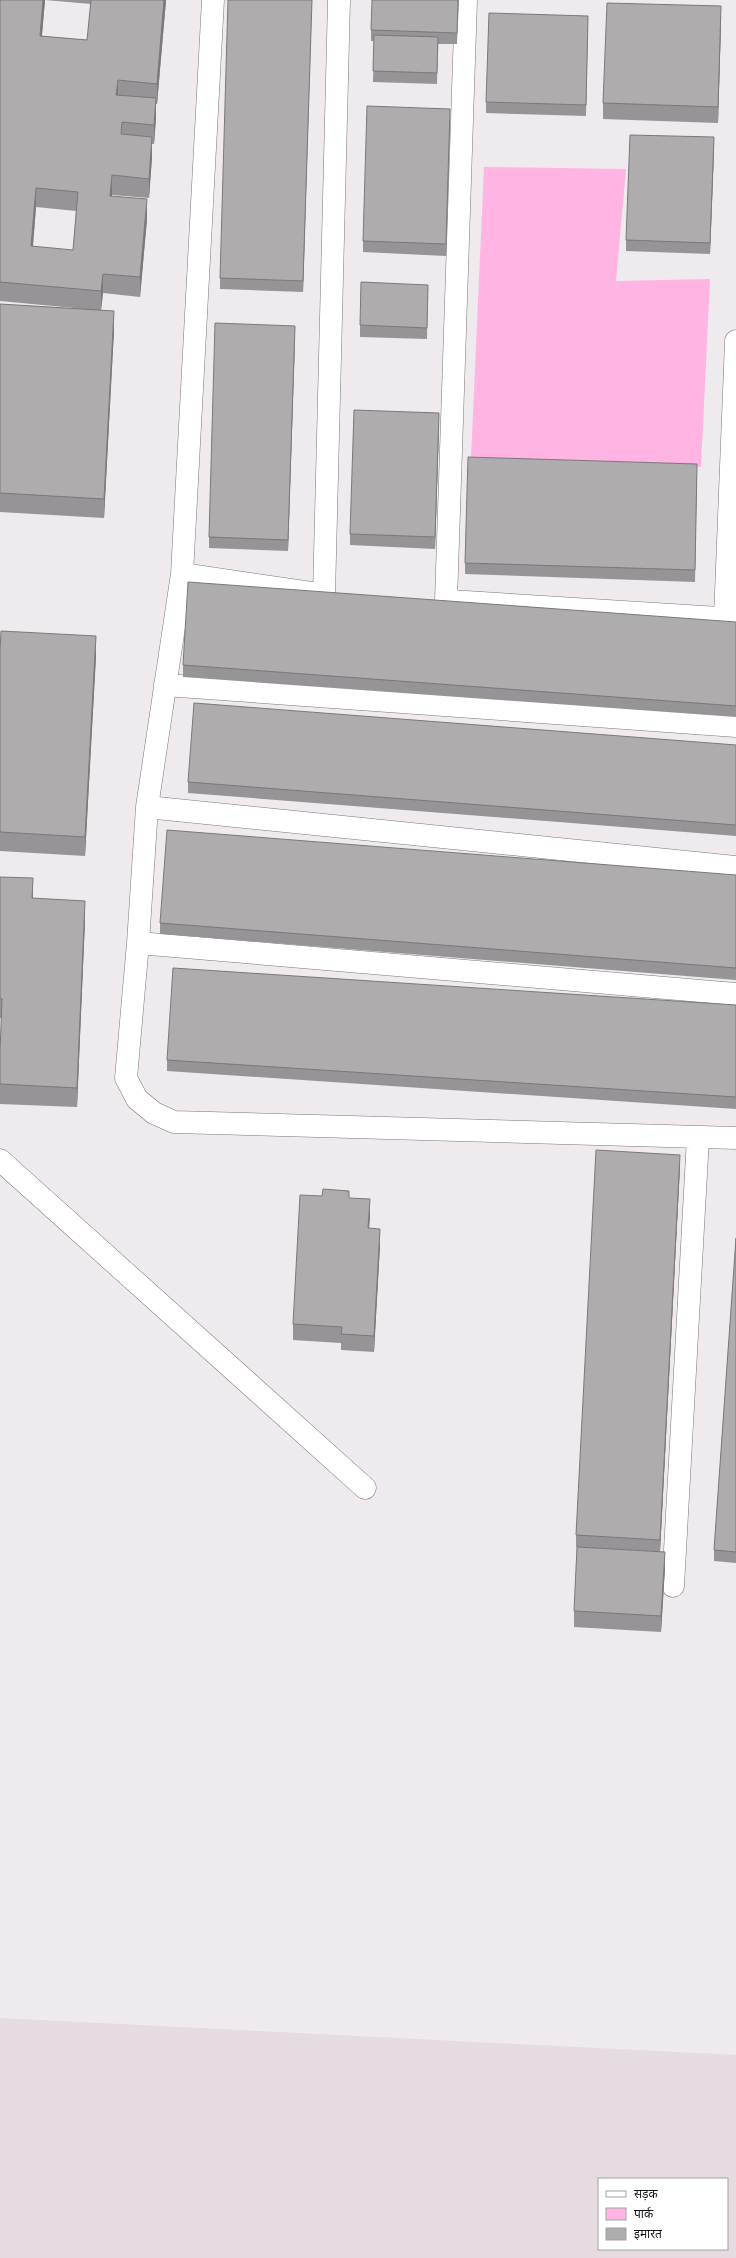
<svg xmlns="http://www.w3.org/2000/svg" width="736" height="2258" font-family="Merriweather,'Noto Sans Devanagari',serif">
<style>
.built{fill:#e7dbe2;fill-rule:evenodd}
.green{fill:#ffb4e3}
.lines{fill:none;stroke-linecap:round;stroke-linejoin:round}
.street-casing{stroke:#7a7678;stroke-width:23}
.street{stroke:#fff;stroke-width:22}
.wall{fill:#969496;fill-rule:evenodd}
.shaded-wall{fill:#7a787a}
.building{fill:#afacae;stroke:#7a787a;fill-rule:evenodd}
</style>
<rect width="100%" height="100%" fill="#eeeaed"/>
<!-- built -->
<path class="built" d="M0,2018L736,2055V2258H0ZM599,2179H727V2249H599Z"/>
<!-- green -->
<path class="green" d="M484,167L626,169L616,281L710,279L701,467L471,458Z"/>
<g class="lines">
<defs>
<path id="street" d="M213,0L182,574L147,807L138,943L126,1078L137,1099L154,1113L174,1122L736,1138
M182,574L318,594
M324,595L339,0
M446,601L466,0
M450,601L736,619
M725,618L736,341
M165,685L736,726
M147,807L736,867
M138,943L736,994
M0,1160L365,1488
M673,1586L698,1138"/>
</defs>
<!-- street casing -->
<use href="#street" class="street-casing"/>
<!-- street -->
<use href="#street" class="street"/>
</g>
<!-- wall -->
<path class="wall" d="M0,0H166L157,104H156V118L154,144H152V157L149,198L112,195V196L147,219L140,297L103,293L101,310L114,330L104,518L0,512V304L85,309L0,301ZM45,0L91,4L87,40L42,36ZM36,207L76,211L73,250L33,247Z
M312,0L303,292L220,289V278Z
M459,0L457,44H438L437,84L373,82L374,41H371V30Z
M721,22L718,123L603,119V103Z
M588,27L586,116L486,113V102Z
M450,121L446,256L363,252V241Z
M714,149L710,254L626,251V240Z
M428,285L427,339L360,337V325Z
M295,337L288,551L209,548V537Z
M439,425L435,549L350,545V534Z
M697,476L695,582L465,574V563Z
M736,622V717L183,677V665Z
M0,652L96,656L85,856L0,851Z
M736,745V836L188,793V782Z
M736,875V980L160,934V923Z
M0,877L33,898L85,920L77,1107L0,1104V1051L2,1018H0Z
M736,1005V1109L167,1071V1060Z
M680,1166L660,1552L576,1547V1535Z
M349,1198L370,1215L369,1228L380,1245L374,1352L341,1350V1343L293,1340V1324Z
M736,1238V1563L714,1561V1550Z
M665,1568L661,1632L574,1627V1611Z"/>
<!-- shaded-wall -->
<path class="shaded-wall" d="M43,0H45L40,55V36Z
M164,0H166L157,104V84Z
M312,0L303,292V281Z
M721,6V22L718,123V107Z
M118,80V100L116,95Z
M156,98V118L154,144V125Z
M450,109V121L446,256V244Z
M152,137V157L149,198V179Z
M714,137V149L710,254V243Z
M112,175V195L110,215V196Z
M36,188V207L31,266V246Z
M147,199V219L140,297V277Z
M103,274V293L101,310V291Z
M114,311V330L104,518V499Z
M295,326V337L288,551V540Z
M439,413V425L435,549V537Z
M96,636V656L85,856V837Z
M33,878V898H32Z
M85,901V920L77,1107V1088Z
M680,1155V1166L660,1552V1540Z
M370,1199V1215L368,1244V1228Z
M380,1229V1245L374,1352V1336Z
M665,1552V1568L661,1632V1616Z"/>
<!-- building -->
<path class="building" d="M0,0H43L40,36L87,40L91,0H164L157,84L118,80L116,95L156,98L154,125L122,122L121,134L152,137L149,179L112,175L110,196L147,199L140,277L103,274L101,291L0,282ZM36,188L78,192L73,250L31,246Z
M228,0H312L303,281L220,278Z
M372,0H458L457,33L371,30Z
M607,3L721,6L718,107L603,103Z
M489,13L588,16L586,105L486,102Z
M374,35L438,37L437,73L373,71Z
M367,106L450,109L446,244L363,241Z
M630,135L714,137L710,243L626,240Z
M361,282L428,285L427,328L360,325Z
M0,304L114,311L104,499L0,493Z
M215,323L295,326L288,540L209,537Z
M354,410L439,413L435,537L350,534Z
M468,457L697,464L695,570L465,563Z
M188,582L736,622V706L183,665Z
M1,631L96,636L85,837L0,832V652Z
M194,703L736,745V825L188,782Z
M167,830L736,875V968L160,923Z
M0,877L33,878L32,898L85,901L77,1088L0,1084V1051L2,999L0,998Z
M173,968L736,1005V1097L167,1060Z
M596,1150L680,1155L660,1540L576,1535Z
M323,1189L349,1191V1198L370,1199L368,1228L380,1229L374,1336L341,1334L342,1327L293,1324L300,1195L322,1196Z
M736,1238V1552L714,1550Z
M577,1547L665,1552L661,1616L574,1611Z"/>
<!-- legend -->
<rect x="598" y="2178" width="130" height="72" fill="#ffffff" stroke="#a2a1a2"/>
<rect x="606" y="2191" width="20" height="6" fill="#ffffff" stroke="#a2a1a2"/>
<text x="634" y="2198" font-size="12" fill="#161516">सड़क</text>
<rect x="606" y="2208" width="20" height="12" fill="#ffb4e3" stroke="#a2a1a2"/>
<text x="634" y="2218" font-size="12" fill="#161516">पार्क</text>
<rect x="606" y="2228" width="20" height="12" fill="#afacae" stroke="#a2a1a2"/>
<text x="634" y="2238" font-size="12" fill="#161516">इमारत</text>
</svg>
